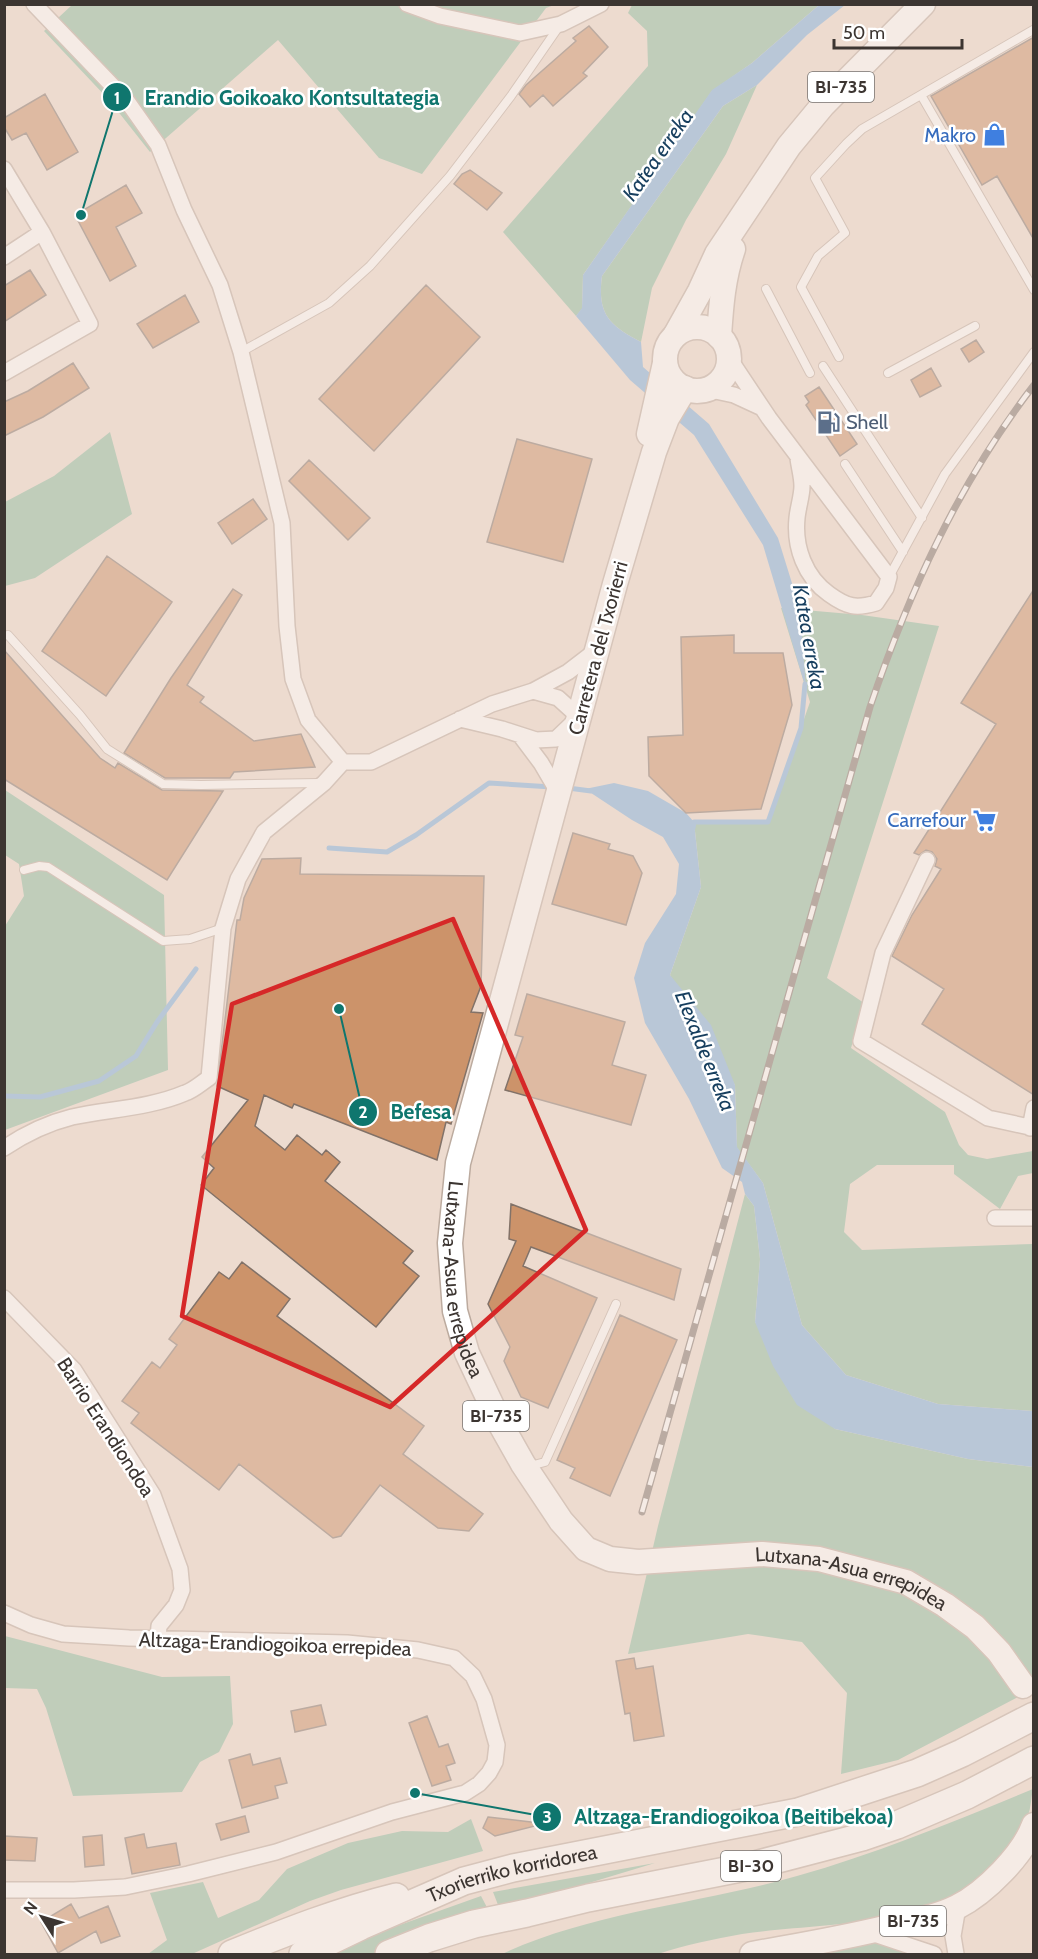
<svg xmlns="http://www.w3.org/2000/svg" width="1038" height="1959" font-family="Cabin,sans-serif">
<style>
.green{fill:#89bca1}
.water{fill:#7bb0df}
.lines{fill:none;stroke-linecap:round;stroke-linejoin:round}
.stream{stroke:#7bb0df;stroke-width:5}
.building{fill:#cc936a;stroke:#827268;stroke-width:1.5}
.lane-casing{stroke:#bcab9f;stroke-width:10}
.street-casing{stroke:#bcab9f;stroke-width:18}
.primary-casing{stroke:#bcab9f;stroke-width:27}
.highway-casing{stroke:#bcab9f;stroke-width:30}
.lane{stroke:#fff;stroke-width:8}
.street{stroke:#fff;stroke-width:15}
.primary{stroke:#fff;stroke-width:24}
.highway{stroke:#fff;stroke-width:27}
.rail-casing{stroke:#7c716a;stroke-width:7}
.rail{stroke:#fff;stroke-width:4.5;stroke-dasharray:14;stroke-linecap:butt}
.marked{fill:none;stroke:#d62828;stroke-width:4.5;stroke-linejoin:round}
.labels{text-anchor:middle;stroke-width:5;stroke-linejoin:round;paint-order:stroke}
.shield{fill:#fff;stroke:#76726f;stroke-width:1.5}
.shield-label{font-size:18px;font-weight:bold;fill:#3c3531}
.shop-label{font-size:20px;fill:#366cbe;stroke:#fff;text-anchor:end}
.service-label{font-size:20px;fill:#4e5e75;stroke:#fff;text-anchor:start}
.street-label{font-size:20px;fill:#3c3531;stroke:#fff}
.water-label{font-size:21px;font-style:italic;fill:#163e5e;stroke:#fff}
.leader{fill:none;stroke:#0f766e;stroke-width:2}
.callout-dot{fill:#0f766e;stroke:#fff;stroke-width:2}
.mark-label{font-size:18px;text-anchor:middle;font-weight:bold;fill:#fff}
.callout-label{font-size:21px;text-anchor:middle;font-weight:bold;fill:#0f766e;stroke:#fff;stroke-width:5;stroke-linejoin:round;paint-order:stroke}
</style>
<rect width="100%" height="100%" fill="#eddbcf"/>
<!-- green -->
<path class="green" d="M72,5H554L546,8L422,174L379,158L278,40L150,152L109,100L44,31Z
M632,5H819L752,63L712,91L583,275L582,309L576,316L503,232L648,66L647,31L628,13Z
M757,85L726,154L686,220L652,288L641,342C609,325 597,314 602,276L723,106Z
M110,432L132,514L35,578L5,586V502L54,476Z
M781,608L862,615L939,626L827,978L864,1003L851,1048L945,1112L959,1145L968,1155L987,1159L1033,1151V1173L1018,1176L1000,1209L954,1174V1165H877L850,1184L844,1232L862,1250L1033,1244V1411L938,1404L846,1375L802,1325L763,1183L737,1148L735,1085L670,975L701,887L694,822H768L810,702Z
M5,790L164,895L168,1070L5,1130V926L24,896L19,864L5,855Z
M745,1194L754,1206L760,1259L755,1322L835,1429L968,1459L1033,1467V1689L898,1760L841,1774L847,1693L802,1642L748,1634L628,1654L658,1526Z
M5,1636L162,1677L230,1676L233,1724L219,1752L200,1762L182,1792L73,1796L46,1708L37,1689L5,1688Z
M1033,1789C1031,1798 1031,1807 1028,1816C1023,1833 1010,1848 998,1861C934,1931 829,1921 742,1934C714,1939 685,1945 658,1954H502C595,1911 700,1904 797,1876C878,1853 955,1821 1033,1789Z
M471,1819L483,1851L341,1890L310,1901L192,1954H148L167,1940L150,1893L203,1882L218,1918L259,1900L287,1869L348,1843L402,1831L448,1832Z
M655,1863L500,1910L493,1892Z
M481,1896L491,1915L416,1954H324L352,1942Z
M868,1933L934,1954H752Z"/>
<!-- water -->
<path class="water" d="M819,5H845L807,35L757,85L723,106L602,276C597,314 609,325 641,342L643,367L709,424L778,538L800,609L806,689L763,545L694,435L630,380L576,316L582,308L583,275L712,90L752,63Z
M614,783L648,791L686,813L694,822L701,887L670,975L711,1025L735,1085L737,1147L763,1183L802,1325L846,1375L938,1404L1033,1411V1467L968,1459L835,1429L797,1405L773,1366L755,1322L760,1259L754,1206L745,1194L742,1182L722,1168L689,1099L645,1023L634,978L645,943L676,894L679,864L663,837L632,820L585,789Z"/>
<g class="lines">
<!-- stream -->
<path class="stream" d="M568,788L591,791
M693,828L694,822H768L801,728L805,684
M329,848L387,852L416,835L489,783L552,787
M4,1096L40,1097L99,1081L136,1056L157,1022L196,969"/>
</g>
<!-- building -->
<path class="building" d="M589,26L608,47L583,73L587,76L553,106L543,95L530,107L519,94L526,85L576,41L573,38Z
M1034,37V240L997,176L982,185L931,96Z
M45,94L78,152L47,170L26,133L12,140L4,127V118Z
M470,170L502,193L487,210L454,184L462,174Z
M126,185L142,213L116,227L136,266L110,281L75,215Z
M30,270L46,295L4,322V286Z
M426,285L480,337L374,451L319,399Z
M185,295L199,322L153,348L137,324Z
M976,340L984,352L969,362L961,349Z
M73,363L89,388L43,417L4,436V402L28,391Z
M931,368L941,386L920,397L911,380Z
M819,387L857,444L840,456L806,405L809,402L805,396Z
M517,439L592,459L563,562L487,542Z
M309,460L370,518L348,540L289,481Z
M253,499L267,519L232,544L218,523Z
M107,556L172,602L106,696L42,651Z
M233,589L242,595L187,685L204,697L200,702L254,741L301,734L315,767L234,772L230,778H165L124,753L171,678Z
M1034,589V1095L922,1024L944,989L892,956L912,915L941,869L935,866L937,859L932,852L926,850L919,855L914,853L996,724L961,703Z
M734,635V653H783L792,705L761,809L686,813L649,776L648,737L683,735L681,637Z
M4,650L100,758L115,768L118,763L162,790L223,791L167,880L4,779Z
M573,833L610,844L608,849L633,856L642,873L626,925L552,904Z
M301,858L300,874L484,876L481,986L471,1012L483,1013L451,1124L446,1122L437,1160L294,1104L292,1108L264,1095L255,1126L285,1150L297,1135L322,1155L326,1150L340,1162L325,1181L413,1251L403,1263L419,1276L376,1327L201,1185L214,1168L202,1157L248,1100L217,1086L237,920H240L244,898L262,859Z
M527,994L625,1022L612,1065L646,1075L631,1125L505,1090L523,1037L515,1035Z
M511,1204L681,1269L674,1300L531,1247L523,1266L597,1298L548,1408L521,1397L504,1361L510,1347L488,1304L516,1241L509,1239Z
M242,1262L290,1299L277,1316L424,1426L403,1454L483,1514L469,1531L438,1528L380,1485L341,1536L333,1538L239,1464L219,1490L131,1423L139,1413L122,1401L152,1362L160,1368L177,1345L169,1339L219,1272L229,1279Z
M620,1315L677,1340L610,1496L570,1478L575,1468L557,1460Z
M634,1658L636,1669L653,1666L664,1736L634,1741L630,1713L625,1714L616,1661Z
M321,1705L326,1725L295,1732L291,1711Z
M427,1716L439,1747L448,1744L455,1763L446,1766L451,1780L432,1786L409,1723Z
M250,1754L253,1765L280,1758L287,1783L275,1786L278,1798L242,1808L229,1760Z
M245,1816L249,1832L221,1840L216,1824Z
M488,1817L539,1823V1825L495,1836L483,1828Z
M144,1834L147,1848L176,1843L180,1865L132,1874L125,1838Z
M102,1835L104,1865L85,1867L83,1837Z
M4,1836L37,1838L35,1861L4,1860Z
M71,1904L79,1918L108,1906L120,1936L101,1943L96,1931L58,1953L41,1922Z"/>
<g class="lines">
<defs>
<path id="lane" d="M921,95L1034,290
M766,289L810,373
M241,352L329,303L370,266L450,176L511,96L560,25
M839,357L801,287L818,256L845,233L815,178L846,144L862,129L1033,30
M823,366L922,518
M888,373L975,326
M845,464L903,552
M889,577L945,474L1034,352
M8,635L80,715L107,749L163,784L201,785L319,783
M24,870L39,866L48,867L163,941L190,939L223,928
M530,1466L545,1462L616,1304"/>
<path id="street" d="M34,4L127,101L158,145L184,210L220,285L241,352L282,523L287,626L293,679L308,720L343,762H371L492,704L533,691L558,698L579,717L556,739L536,740L502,729L460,719
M407,4L440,16L520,33L561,24L601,4
M4,169L42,232L90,324L4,373
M4,257L42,232
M729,358L769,418L889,577L886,588L876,603C856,609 847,607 829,594C805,577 794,547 797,518C798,507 802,496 802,486C802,477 799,467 798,458
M706,389L734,395L760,407
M533,691L568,672L598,649
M520,735L541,763L558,792
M927,860L883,953L861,1041L988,1118L1034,1128
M1030,1128L1034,1108
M4,1148C25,1134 48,1123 72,1117C109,1109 150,1108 185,1093C194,1090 201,1083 209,1078L223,928L238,879L264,832L324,783L343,762
M995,1218H1034
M4,1298L74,1370L153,1495L180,1569L182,1590L176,1605L159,1626L158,1638
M4,1613L31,1625L63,1634L129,1638L347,1643L418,1650L454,1658L473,1676L484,1699L497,1745L495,1762L489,1773L479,1784L465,1793L392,1812L276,1852L188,1874L125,1887L74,1890H4
M871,1933L934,1954
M956,1954L953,1936L958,1907"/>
<g id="primary">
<circle cx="697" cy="359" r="32"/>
<path d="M676,334L700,291L717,254L789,146L823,105L923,4"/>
<path d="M719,336C721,306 723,278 733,249"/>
<path id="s1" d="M685,388L667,418L654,452L615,584L458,1163L450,1243L455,1311L467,1353L501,1425L523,1464L561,1521L586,1549L610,1559L638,1562L762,1554L819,1559L906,1582L945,1605L975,1627L999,1652L1023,1686"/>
<path d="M649,434L665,363"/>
<path d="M752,1954C801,1945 851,1937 900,1924C919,1920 939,1916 957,1907C985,1893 1023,1855 1034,1825"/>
</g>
<g id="highway">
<path d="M232,1954C286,1932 339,1911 396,1897"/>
<path id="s2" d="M303,1954L361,1926L464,1881L513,1868L798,1812L917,1773L962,1753L1034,1716"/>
<path d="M389,1954L429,1938L474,1924L527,1913L588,1898L751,1866L862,1837L897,1825L967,1795L1034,1760"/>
</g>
</defs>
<!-- lane casing -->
<use href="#lane" class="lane-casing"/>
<!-- street casing -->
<use href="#street" class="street-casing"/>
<!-- primary casing -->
<use href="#primary" class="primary-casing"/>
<!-- highway casing -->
<use href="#highway" class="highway-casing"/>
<!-- lane -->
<use href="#lane" class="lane"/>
<!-- street -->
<use href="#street" class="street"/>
<!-- primary -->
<use href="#primary" class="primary"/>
<!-- highway -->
<use href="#highway" class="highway"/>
<defs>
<path id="rail" d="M642,1512L870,707C909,592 959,482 1034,385"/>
</defs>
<!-- rail casing -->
<use href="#rail" class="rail-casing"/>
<!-- rail -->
<use href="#rail" class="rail"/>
</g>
<!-- marked area -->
<path d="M0 0H1038V1959H0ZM453,919L586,1230L390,1407L182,1316L232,1004Z" fill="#eddbcf" fill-opacity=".55" fill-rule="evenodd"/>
<path class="marked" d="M453,919L586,1230L390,1407L182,1316L232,1004Z"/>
<!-- icons -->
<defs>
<symbol id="shop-bare" viewBox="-9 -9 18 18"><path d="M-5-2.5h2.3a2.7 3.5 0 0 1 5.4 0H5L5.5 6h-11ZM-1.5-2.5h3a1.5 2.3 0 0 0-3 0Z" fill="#3f7fe0" stroke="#fff" stroke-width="2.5" paint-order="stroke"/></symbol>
<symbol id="fuel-bare" viewBox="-9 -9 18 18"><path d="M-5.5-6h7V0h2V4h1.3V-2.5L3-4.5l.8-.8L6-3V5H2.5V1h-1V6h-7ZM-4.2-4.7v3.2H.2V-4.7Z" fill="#5c6f8a" stroke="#fff" stroke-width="2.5" paint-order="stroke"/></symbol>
<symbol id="supermarket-bare" viewBox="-9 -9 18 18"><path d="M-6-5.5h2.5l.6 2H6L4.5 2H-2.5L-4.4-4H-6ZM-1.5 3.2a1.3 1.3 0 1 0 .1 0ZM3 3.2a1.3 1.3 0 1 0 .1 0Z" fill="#3f7fe0" stroke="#fff" stroke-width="2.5" paint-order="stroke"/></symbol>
</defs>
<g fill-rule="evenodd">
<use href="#shop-bare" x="978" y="118" width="33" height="33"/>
<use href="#fuel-bare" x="812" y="406" width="33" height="33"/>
<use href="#supermarket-bare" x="968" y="804" width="33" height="33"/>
</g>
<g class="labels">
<!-- shield labels -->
<g class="shield">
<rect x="808" y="72" width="66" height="30" rx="4.5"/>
<rect x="463" y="1401" width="66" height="30" rx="4.5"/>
<rect x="721" y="1851" width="60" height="30" rx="4.5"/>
<rect x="880" y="1906" width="66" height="30" rx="4.5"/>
</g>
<g class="shield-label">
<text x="841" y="93">BI-735</text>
<text x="496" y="1422">BI-735</text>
<text x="751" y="1872">BI-30</text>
<text x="913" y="1927">BI-735</text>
</g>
<!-- shop labels -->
<g class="shop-label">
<text x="976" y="142">Makro</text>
<text x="966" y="827">Carrefour</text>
</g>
<!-- service labels -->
<g class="service-label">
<text x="846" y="429">Shell</text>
</g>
<!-- street labels -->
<g class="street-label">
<text transform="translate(598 648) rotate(-75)" y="7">Carretera del Txorierri</text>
<text dy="7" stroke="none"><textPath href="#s1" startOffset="927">Lutxana-Asua errepidea</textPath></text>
<text transform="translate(106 1427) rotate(57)" y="7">Barrio Erandiondoa</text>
<text dy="7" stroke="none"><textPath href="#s1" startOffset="1503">Lutxana-Asua errepidea</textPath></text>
<text transform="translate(275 1644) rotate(2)" y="7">Altzaga-Erandiogoikoa errepidea</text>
<text dy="7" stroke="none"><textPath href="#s2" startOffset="225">Txorierriko korridorea</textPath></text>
</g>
<!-- water labels -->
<g class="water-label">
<text transform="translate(658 155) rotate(-55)" y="7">Katea erreka</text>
<text transform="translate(809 637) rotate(80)" y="7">Katea erreka</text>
<text transform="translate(705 1051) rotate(68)" y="7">Elexalde erreka</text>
</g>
</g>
<!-- callouts -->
<path class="leader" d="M81 215L117 97M339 1009L363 1112M415 1793L547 1817"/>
<g class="callout-dot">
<circle cx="81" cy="215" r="6"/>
<circle cx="339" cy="1009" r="6"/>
<circle cx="415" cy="1793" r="6"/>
<circle cx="117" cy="97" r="15"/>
<circle cx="363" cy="1112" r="15"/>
<circle cx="547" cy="1817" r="15"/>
</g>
<g class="mark-label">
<text x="117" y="104">1</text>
<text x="363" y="1118">2</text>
<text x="547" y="1823">3</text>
</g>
<g class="callout-label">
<text x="292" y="105">Erandio Goikoako Kontsultategia</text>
<text x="421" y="1119">Befesa</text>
<text x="734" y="1824">Altzaga-Erandiogoikoa (Beitibekoa)</text>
</g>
<!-- border -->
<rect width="1038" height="1959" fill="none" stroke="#3c3531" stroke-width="12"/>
<!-- north arrow -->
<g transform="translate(42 1917) rotate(307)" stroke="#ffffff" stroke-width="4.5" paint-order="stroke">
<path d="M0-4.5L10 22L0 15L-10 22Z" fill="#3c3531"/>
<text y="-9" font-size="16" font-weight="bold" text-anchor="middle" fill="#3c3531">N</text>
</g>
<!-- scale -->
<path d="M834 39v9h128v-9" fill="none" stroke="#3c3531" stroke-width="3"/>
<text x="843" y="39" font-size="18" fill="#3c3531" stroke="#ffffff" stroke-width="4.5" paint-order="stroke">50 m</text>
</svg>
